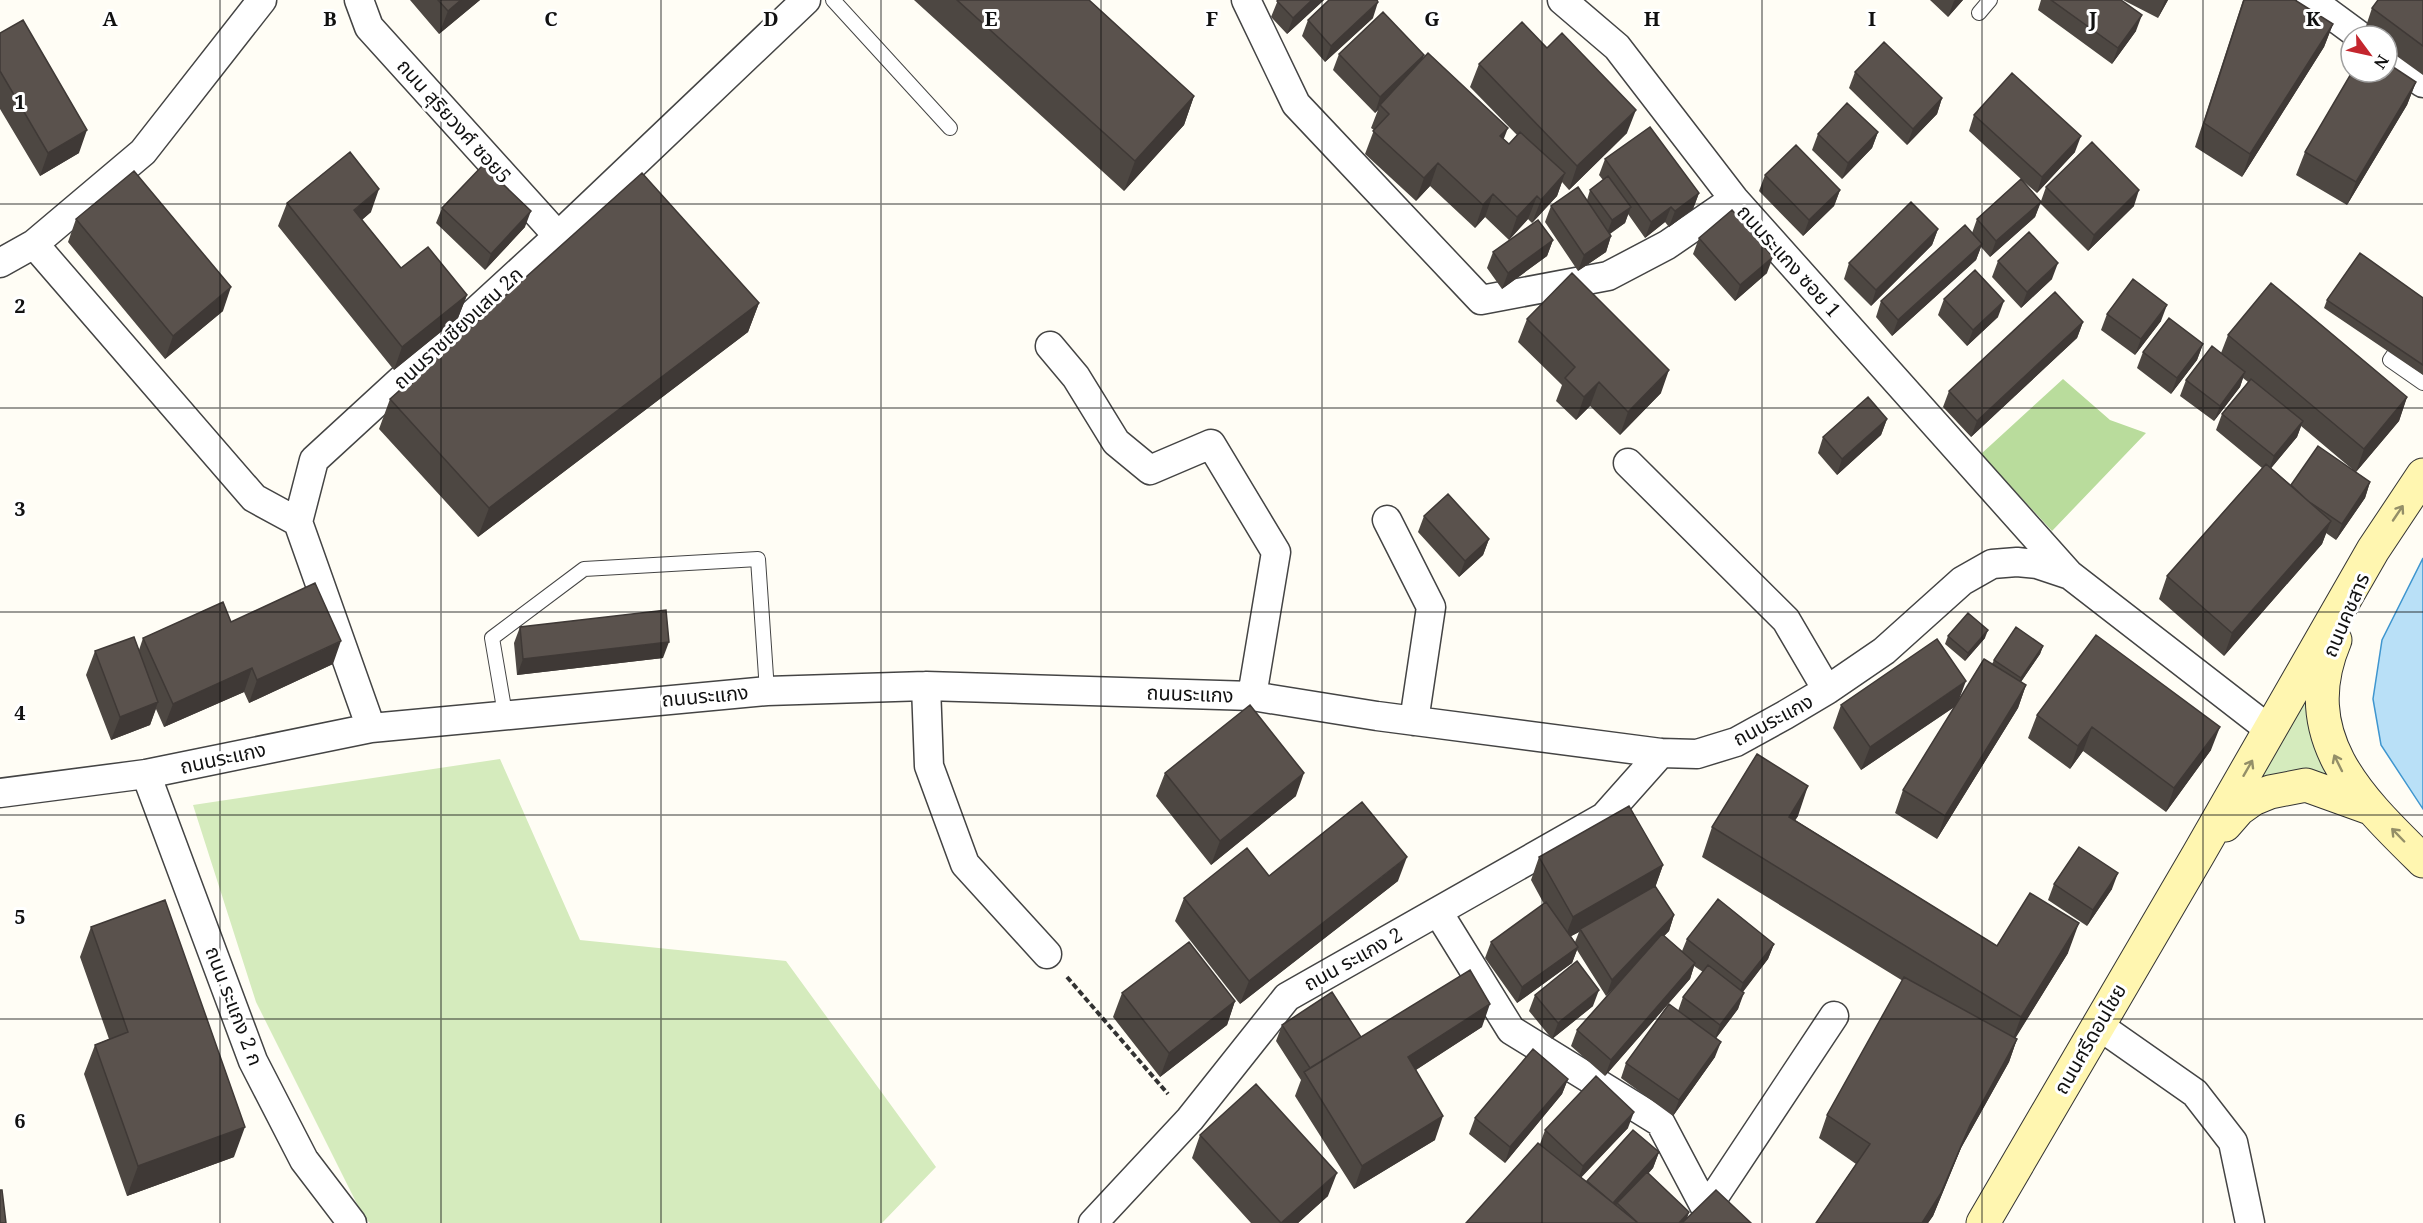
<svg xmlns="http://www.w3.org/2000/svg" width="2423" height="1223" font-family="'Noto Serif','Noto Sans Thai',serif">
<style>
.green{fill:#d5ebbd}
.forest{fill:#b9dc9c}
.water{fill:#b9e0f7;stroke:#3f96cf;stroke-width:1.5}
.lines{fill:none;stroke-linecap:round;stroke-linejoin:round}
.lane-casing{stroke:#444;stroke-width:16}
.street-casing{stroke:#444;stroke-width:31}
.secondary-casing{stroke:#333;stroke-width:35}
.path{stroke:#333;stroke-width:4;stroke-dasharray:6 3;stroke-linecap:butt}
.lane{stroke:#fff;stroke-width:14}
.street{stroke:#fff;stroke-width:28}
.secondary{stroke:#fff6b0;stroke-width:33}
.wall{fill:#4d4742;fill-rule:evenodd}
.shaded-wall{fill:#3f3936}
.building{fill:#5a524d;stroke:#3f3936;stroke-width:1.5}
.oneway{stroke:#948f68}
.grid{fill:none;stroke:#111;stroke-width:1.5;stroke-opacity:0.55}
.labels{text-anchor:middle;stroke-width:6;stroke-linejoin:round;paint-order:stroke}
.street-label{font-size:20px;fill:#111;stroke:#fff}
.grid-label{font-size:20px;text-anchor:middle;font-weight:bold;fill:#111;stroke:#fff;stroke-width:6;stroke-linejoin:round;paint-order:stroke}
</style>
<rect width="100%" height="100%" fill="#fffdf5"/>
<!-- green -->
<path class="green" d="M2309,690L2325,773L2253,787Z
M500,759L580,940L786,961L936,1167L882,1223H370L364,1218L256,1002L193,805Z"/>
<!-- forest -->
<path class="forest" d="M2063,379L2110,420L2146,433L2052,531L1981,454Z"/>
<!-- water -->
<path class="water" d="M2423,558V809L2381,745L2373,699L2382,640Z"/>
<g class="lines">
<defs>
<path id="lane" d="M833,0L950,128
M1979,13L1990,0
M2423,312L2390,360L2423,383
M505,714L492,638L584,569L758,559L767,691"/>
<path id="street" d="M359,0L369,27L558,236
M1246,0L1296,104L1481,300L1608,276L1667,245L1734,199
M1562,0L1617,47L1734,199L2068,573
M2311,0L2360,36
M2387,56L2423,83
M34,244L254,498L298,522
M0,263L34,244L143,152L262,0
M1050,346L1076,377L1116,442L1150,470L1211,444L1276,552L1252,696
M1628,463L1786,620L1827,690
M1387,520L1431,607L1414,721
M926,686L929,766L965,864L1047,954
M371,728L298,522L314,460L558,236L806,0
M146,774L253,1061L304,1160L352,1223
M0,793L146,774L371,728L767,691L926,686L1252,696L1377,716L1661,753L1697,754L1736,742L1785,715L1827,690L1884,651L1962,581L1992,564L2017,562L2037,564L2070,575L2270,730
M1438,912L1511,1030L1660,1122L1706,1209L1724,1223
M2098,1025L2195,1093L2233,1142L2250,1223
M1706,1209L1834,1016
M1093,1223L1190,1119L1287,997L1604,817L1661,753"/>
<path id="secondary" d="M2335,640C2294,737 2359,798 2423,861
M2225,825L2239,809L2253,799L2270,792L2306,785L2370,808
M1983,1223L2198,855L2373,550L2423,475"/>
</defs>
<!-- lane casing -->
<use href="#lane" class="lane-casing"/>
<!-- street casing -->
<use href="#street" class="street-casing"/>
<!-- secondary casing -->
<use href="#secondary" class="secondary-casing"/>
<!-- path -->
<path class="path" d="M1067,977L1168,1094"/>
<!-- lane -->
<use href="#lane" class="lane"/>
<!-- street -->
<use href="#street" class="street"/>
<!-- secondary -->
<use href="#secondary" class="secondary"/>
</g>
<!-- wall -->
<path class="wall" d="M410,0H480L439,34Z
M914,0H1089L1194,96L1184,125L1124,191Z
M1278,0H1324L1287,34L1271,17Z
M1930,0H1963L1948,17Z
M2041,0H2121L2136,31L2112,64L2038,10Z
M2123,0H2168L2158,18Z
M2243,0H2295L2333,24L2324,47L2242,177L2195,147Z
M2423,0V75L2387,49V36H2370L2364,32L2372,8Z
M1373,18L1325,62L1302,36L1308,20Z
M0,33L79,153L40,176L0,109Z
M1339,54L1424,55L1422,59L1509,144L1517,135L1470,87L1479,64L1627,133L1569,190L1562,182L1557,196L1532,223L1528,219L1509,240L1485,217L1475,228L1430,186L1416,201L1365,154L1374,130L1371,128L1378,110L1375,113L1333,70Z
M1855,72L1942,98L1937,114L1907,145L1849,88Z
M2416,82L2407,105L2347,205L2296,175L2305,152Z
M1974,115L2075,152L2037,193L2022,180L2041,201L2046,187L2134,206L2088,251L2040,203L2035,217L1990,257L1981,247L1976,260L1892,336L1876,317L1881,301L1972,233L1977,219L2021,179L1969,131Z
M1878,132L1872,148L1842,179L1812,150L1818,134Z
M1605,159L1699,193L1693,209L1669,227L1665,222L1645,238L1628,214L1625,223L1610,234L1611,236L1606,252L1578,271L1545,222L1551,206L1587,200L1590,190L1603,180L1599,175Z
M1765,175L1840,190L1834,206L1803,236L1759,191Z
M287,203L371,212L362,220L401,268L467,295L458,318L394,370L278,226Z
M442,208L525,227L485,270L436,223Z
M76,219L223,311L165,359L68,242Z
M1938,229L1932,245L1871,306L1844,279L1849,263Z
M1699,238L1767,273L1735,301L1693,254Z
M1553,240L1547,256L1502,289L1487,268L1493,252Z
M1998,261L2052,279L2021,308L1992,277Z
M2423,298V375L2324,308L2327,300Z
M1944,299L1998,317L1967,346L1938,315Z
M759,303L748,332L478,537L379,429L390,399Z
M2107,314L2161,321L2135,355L2101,330Z
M1527,319L1661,393L1620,435L1590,406L1576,420L1556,401L1562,385L1518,342Z
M2083,322L2077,338L1971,437L1943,407L1949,391Z
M2228,335L2407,397L2399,421L2356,472L2370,482L2365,498L2336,540L2326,533L2322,544L2224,656L2159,599L2167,576L2262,468L2216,430L2222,414L2248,382L2243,378L2240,387L2214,421L2180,396L2186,380L2221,353ZM2301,426L2352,469L2291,485L2271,468L2297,437Z
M2203,344L2197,360L2171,394L2137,368L2143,352Z
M1887,419L1881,435L1837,475L1818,453L1823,437Z
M1424,516L1489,539L1483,555L1459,577L1418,532Z
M231,622L333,664L249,703L244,692L164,727L156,709L150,725L111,740L86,675L95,651L139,650L143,638Z
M520,627L663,658L517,675L514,643Z
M1948,636L1985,638L1965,661L1945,644Z
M2043,646L2040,654L2021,682L2026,685L2018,708L1937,839L1895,813L1903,790L1956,706L1861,770L1833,728L1841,705L1958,701L1992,664L1994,660Z
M2037,715L2211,750L2166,812L2083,751L2070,769L2028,738Z
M1165,773L1296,796L1211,865L1156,796Z
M1798,816L1795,820L1997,946L2068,953L2015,1038L2017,1039L2009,1062L1961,1148L1933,1216L1928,1223H1816L1856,1164L1819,1138L1827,1115L1903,981L1702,857L1712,827Z
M1539,857L1663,865L1655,887L1674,915L1669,931L1664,936L1682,951L1687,939L1774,944L1768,959L1743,992L1738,1009L1716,1038L1715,1057L1673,1116L1621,1078L1626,1063L1678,1011L1683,997L1703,972L1694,966L1690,979L1605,1076L1571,1046L1577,1030L1618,984L1606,996L1577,950L1572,963L1517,1003L1485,958L1491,942L1544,904L1531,880ZM1579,932L1575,942L1571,936Z
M1398,881L1240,1004L1175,921L1184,898Z
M2054,884L2112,889L2087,926L2048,900Z
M91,927L234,1157L127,1196L84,1074L95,1045L109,1039L80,957Z
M1122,993L1235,1001L1227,1025L1160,1077L1113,1017Z
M1535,995L1593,1006L1552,1039L1529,1011Z
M1282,1025L1361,1037L1482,1027L1416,1070L1435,1140L1354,1189L1295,1096L1301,1080L1276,1041Z
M1568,1079L1562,1094L1505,1163L1469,1134L1475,1118Z
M1628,1128L1581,1177L1587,1182L1659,1152L1653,1168L1648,1174L1689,1212L1687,1218L1751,1223H1466L1540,1144L1545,1130Z
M1200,1135L1328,1196L1298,1223H1251L1192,1158Z"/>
<!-- shaded-wall -->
<path class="shaded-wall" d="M461,0H480L439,34L448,11Z
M1312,0H1324L1287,34L1293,18Z
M1955,0H1963L1948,17L1954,1Z
M2165,0H2168L2158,18Z
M1378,2L1373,18L1325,62L1331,46Z
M2142,15L2136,31L2112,64L2118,48Z
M2333,24L2324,47L2242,177L2250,154Z
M1424,55L1418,71L1380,105L1378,110L1375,113L1380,97Z
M2416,82L2407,105L2347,205L2356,182Z
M1194,96L1184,125L1124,191L1135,161Z
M1942,98L1937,114L1907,145L1913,129Z
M1636,110L1627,133L1569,190L1577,166Z
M1508,128L1499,151L1500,136Z
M87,130L79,153L40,176L48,153Z
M1878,132L1872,148L1842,179L1848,163Z
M2081,136L2075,152L2037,193L2042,177Z
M1438,163L1430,186L1416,201L1424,178Z
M1565,173L1557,196L1532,223L1541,200Z
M379,189L371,212L346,233L354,210Z
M1840,190L1834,206L1803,236L1809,220Z
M2139,190L2134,206L2088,251L2094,235Z
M1699,193L1693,209L1669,227L1675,211Z
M1493,194L1485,217L1475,228L1483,205Z
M1537,196L1528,219L1509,240L1517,217Z
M2041,202L2035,217L1990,257L1996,241Z
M1631,207L1625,223L1606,236L1612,220Z
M1671,207L1665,222L1645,238L1651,222Z
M531,211L525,227L485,270L491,254Z
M1938,229L1932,245L1871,306L1876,290Z
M1611,236L1606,252L1578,271L1584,255Z
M1553,240L1547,256L1502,289L1508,273Z
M1982,244L1976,260L1892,336L1898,320Z
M1773,257L1767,273L1735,301L1740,285Z
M2058,263L2052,279L2021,308L2027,292Z
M231,287L223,311L165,359L173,336Z
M467,295L458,318L394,370L402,347Z
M2004,301L1998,317L1967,346L1973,330Z
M759,303L748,332L478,537L489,508Z
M2167,305L2161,321L2135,355L2141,339Z
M2083,322L2077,338L1971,437L1977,421Z
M2203,344L2197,360L2171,394L2177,378Z
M1669,370L1661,393L1620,435L1628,412Z
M2245,372L2240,387L2214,421L2220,406Z
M1599,382L1590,406L1576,420L1584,397Z
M2407,397L2399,421L2356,472L2364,449Z
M1887,419L1881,435L1837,475L1842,459Z
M2303,421L2297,437L2268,472L2274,456Z
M2370,482L2365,498L2336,540L2342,524Z
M2331,521L2322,544L2224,656L2232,633Z
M1489,539L1483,555L1459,577L1465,561Z
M1988,630L1985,638L1965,661L1968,653Z
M341,641L333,664L249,703L257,680Z
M669,642L663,658L517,675L523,659Z
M2043,646L2040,654L2018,686L2021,678Z
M252,668L244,692L164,727L173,704Z
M1966,681L1957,705L1861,770L1870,747Z
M2026,685L2018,708L1937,839L1945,816Z
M158,702L150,725L111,740L120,717Z
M2092,727L2083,751L2070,769L2078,746Z
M2220,727L2211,750L2166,812L2174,788Z
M1304,773L1296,796L1211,865L1220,841Z
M1808,786L1798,816L1778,847L1789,817Z
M1407,857L1398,881L1240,1004L1249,981Z
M1663,865L1655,888L1580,929L1579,932L1564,940L1573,917Z
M2118,873L2112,889L2087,926L2093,910Z
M1674,915L1669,931L1606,996L1612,980Z
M2079,923L2068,953L2010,1047L2021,1017Z
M1774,944L1768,959L1737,999L1743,983Z
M1578,947L1572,963L1517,1003L1522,987Z
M1695,963L1690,979L1605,1076L1611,1060Z
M1599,990L1593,1006L1552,1039L1558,1023Z
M1744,993L1738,1009L1714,1041L1720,1025Z
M1235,1001L1227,1025L1160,1077L1169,1053Z
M1490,1004L1482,1027L1400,1080L1408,1057Z
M2017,1039L2009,1062L1961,1148L1933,1216L1928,1223H1922L1970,1125Z
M1721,1042L1715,1057L1673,1116L1679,1100Z
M1568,1079L1562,1094L1505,1163L1510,1147Z
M1634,1112L1628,1128L1577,1182L1583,1166Z
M1443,1116L1435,1140L1354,1189L1362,1166Z
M245,1127L234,1157L127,1196L138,1166Z
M1659,1152L1653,1168L1619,1205L1617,1203L1615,1210L1612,1203Z
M1337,1173L1328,1196L1298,1223H1281Z
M1689,1212L1685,1223H1679Z"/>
<!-- building -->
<path class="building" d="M438,0H461L448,11Z
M957,0H1089L1194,96L1135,161Z
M1278,0H1312L1293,18L1277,1Z
M1329,0H1377L1378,2L1331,46L1308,20Z
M2051,0H2121L2142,15L2118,48Z
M2244,0H2295L2333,24L2250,154L2204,123Z
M2378,0H2423V46L2372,8Z
M1383,12L1424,55L1380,97L1339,54Z
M23,20L87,130L48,153L0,71V33Z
M1522,22L1547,48L1562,33L1636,110L1577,166L1479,64Z
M1884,42L1942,98L1913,129L1855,72Z
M1428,53L1508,128L1500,136L1509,144L1520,132L1565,173L1541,200L1537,196L1517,217L1493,194L1483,205L1438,163L1424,178L1373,131L1389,114L1380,105Z
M2387,63L2416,82L2356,182L2305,152L2352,72H2387Z
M2012,73L2081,136L2042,177L1974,115Z
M1847,103L1878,132L1848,163L1818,134Z
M1650,127L1699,193L1675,211L1671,207L1651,222L1605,159Z
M2092,142L2139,190L2094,235L2046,187Z
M1796,145L1840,190L1809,220L1765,175Z
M350,152L379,189L354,210L401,268L428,247L467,295L402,347L287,203Z
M483,165L531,211L491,254L442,208Z
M134,171L231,287L173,336L76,219Z
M642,173L759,303L489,508L390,399Z
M1608,176L1631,207L1612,220L1590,190Z
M2021,179L2041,202L1996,241L1977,219Z
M1578,187L1611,236L1584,255L1551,206Z
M1911,202L1938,229L1876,290L1849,263Z
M1732,210L1773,257L1740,285L1699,238Z
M1538,220L1553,240L1508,273L1493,252Z
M1965,225L1982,244L1898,320L1881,301Z
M2029,232L2058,263L2027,292L1998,261Z
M2360,253L2423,298V365L2327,300Z
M1975,270L2004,301L1973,330L1944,299Z
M1572,273L1669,370L1628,412L1599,382L1584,397L1565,378L1575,367L1527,319Z
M2133,279L2167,305L2141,339L2107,314Z
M2271,283L2407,397L2364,449L2228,335Z
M2055,292L2083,322L1977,421L1949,391Z
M2169,318L2203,344L2177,378L2143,352Z
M2212,346L2245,372L2220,406L2186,380Z
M2251,379L2303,421L2274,456L2222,414Z
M1868,397L1887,419L1842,459L1823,437Z
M2318,446L2370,482L2342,524L2308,501L2291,485Z
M2266,464L2331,521L2232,633L2167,576Z
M1448,494L1489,539L1465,561L1424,516Z
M315,583L341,641L257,680L252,668L173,704L143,638L223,602L231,622Z
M666,610L669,642L523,659L520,627Z
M1968,613L1988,630L1968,653L1948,636Z
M2016,627L2043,646L2021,678L1994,660Z
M2096,635L2220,727L2174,788L2092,727L2078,746L2037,715Z
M134,637L158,702L120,717L95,651Z
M1937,639L1966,681L1870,747L1841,705Z
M1984,659L2026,685L1945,816L1903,790Z
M1250,705L1304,773L1220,841L1165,773Z
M1757,754L1808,786L1789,817L1997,946L2030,893L2079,923L2021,1017L1712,827Z
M1362,802L1407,857L1249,981L1184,898L1247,848L1269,876Z
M1629,806L1663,865L1573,917L1539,857Z
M2079,847L2118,873L2093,910L2054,884Z
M1655,886L1674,915L1612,980L1580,929Z
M1718,899L1774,944L1743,983L1687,939Z
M165,900L245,1127L138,1166L95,1045L128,1032L91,927Z
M1546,902L1578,947L1522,987L1491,942Z
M1662,934L1695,963L1611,1060L1577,1030Z
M1189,942L1235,1001L1169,1053L1122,993Z
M1577,961L1599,990L1558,1023L1535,995Z
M1708,965L1744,993L1720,1025L1683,997Z
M1470,970L1490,1004L1408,1057L1443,1116L1362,1166L1304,1072Z
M1904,977L2017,1039L1970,1125L1941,1193L1922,1223H1816L1870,1144L1827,1115Z
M1332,992L1361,1037L1310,1068L1282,1025Z
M1669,1004L1721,1042L1679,1100L1626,1063Z
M1533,1049L1568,1079L1510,1147L1475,1118Z
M1596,1076L1634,1112L1583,1166L1545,1130Z
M1256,1084L1337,1173L1281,1223L1200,1135Z
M1633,1130L1659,1152L1613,1203L1587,1181Z
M1538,1143L1638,1223H1466Z
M1647,1172L1689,1212L1679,1223H1638L1617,1203Z
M0,1190H2L6,1223H0Z
M1716,1190L1751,1223H1682Z"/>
<!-- one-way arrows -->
<defs><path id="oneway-shaft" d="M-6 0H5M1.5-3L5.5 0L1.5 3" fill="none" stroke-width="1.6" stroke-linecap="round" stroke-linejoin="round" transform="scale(1.5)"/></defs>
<g class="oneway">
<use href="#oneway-shaft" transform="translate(2398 513) rotate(-56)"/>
<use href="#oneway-shaft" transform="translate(2338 763) rotate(-116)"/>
<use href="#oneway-shaft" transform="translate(2248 768) rotate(-60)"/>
<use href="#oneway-shaft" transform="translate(2398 835) rotate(-134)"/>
</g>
<!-- grid -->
<path class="grid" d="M220,0V1223M441,0V1223M661,0V1223M881,0V1223M1101,0V1223M1322,0V1223M1542,0V1223M1762,0V1223M1982,0V1223M2203,0V1223M0,204H2423M0,408H2423M0,612H2423M0,815H2423M0,1019H2423"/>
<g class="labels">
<!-- street labels -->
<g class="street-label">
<text transform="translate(454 121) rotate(48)" y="7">ถนน สุริยวงศ์ ซอย5</text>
<text transform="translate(1789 261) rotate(48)" y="7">ถนนระแกง ซอย 1</text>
<text transform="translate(458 328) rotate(-43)" y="7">ถนนราชเชียงแสน 2ก</text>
<text transform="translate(2346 615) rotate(-67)" y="7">ถนนคชสาร</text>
<text transform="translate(1190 694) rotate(2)" y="7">ถนนระแกง</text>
<text transform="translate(705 696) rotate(-5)" y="7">ถนนระแกง</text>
<text transform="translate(1773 720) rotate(-28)" y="7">ถนนระแกง</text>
<text transform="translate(223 758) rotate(-12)" y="7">ถนนระแกง</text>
<text transform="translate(1353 959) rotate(-29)" y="7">ถนน ระแกง 2</text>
<text transform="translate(234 1006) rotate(69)" y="7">ถนน ระแกง 2 ก</text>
<text transform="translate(2090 1039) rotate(-60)" y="7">ถนนศรีดอนไชย</text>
</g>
</g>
<g class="grid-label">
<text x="110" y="26">A</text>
<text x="330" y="26">B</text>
<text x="551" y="26">C</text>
<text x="771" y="26">D</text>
<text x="991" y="26">E</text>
<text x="1212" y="26">F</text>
<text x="1432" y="26">G</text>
<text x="1652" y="26">H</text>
<text x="1872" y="26">I</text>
<text x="2093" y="26">J</text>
<text x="2313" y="26">K</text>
<text x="20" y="109">1</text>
<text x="20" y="313">2</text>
<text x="20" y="516">3</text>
<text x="20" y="720">4</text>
<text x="20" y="924">5</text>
<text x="20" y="1128">6</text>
</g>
<!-- north arrow -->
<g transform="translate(2369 54) rotate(123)"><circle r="28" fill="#ffffff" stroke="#a0a0a0" stroke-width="1.5"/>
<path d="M0-4.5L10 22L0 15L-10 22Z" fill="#c4262e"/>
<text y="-9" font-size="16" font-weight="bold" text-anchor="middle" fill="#111111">N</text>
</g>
</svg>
